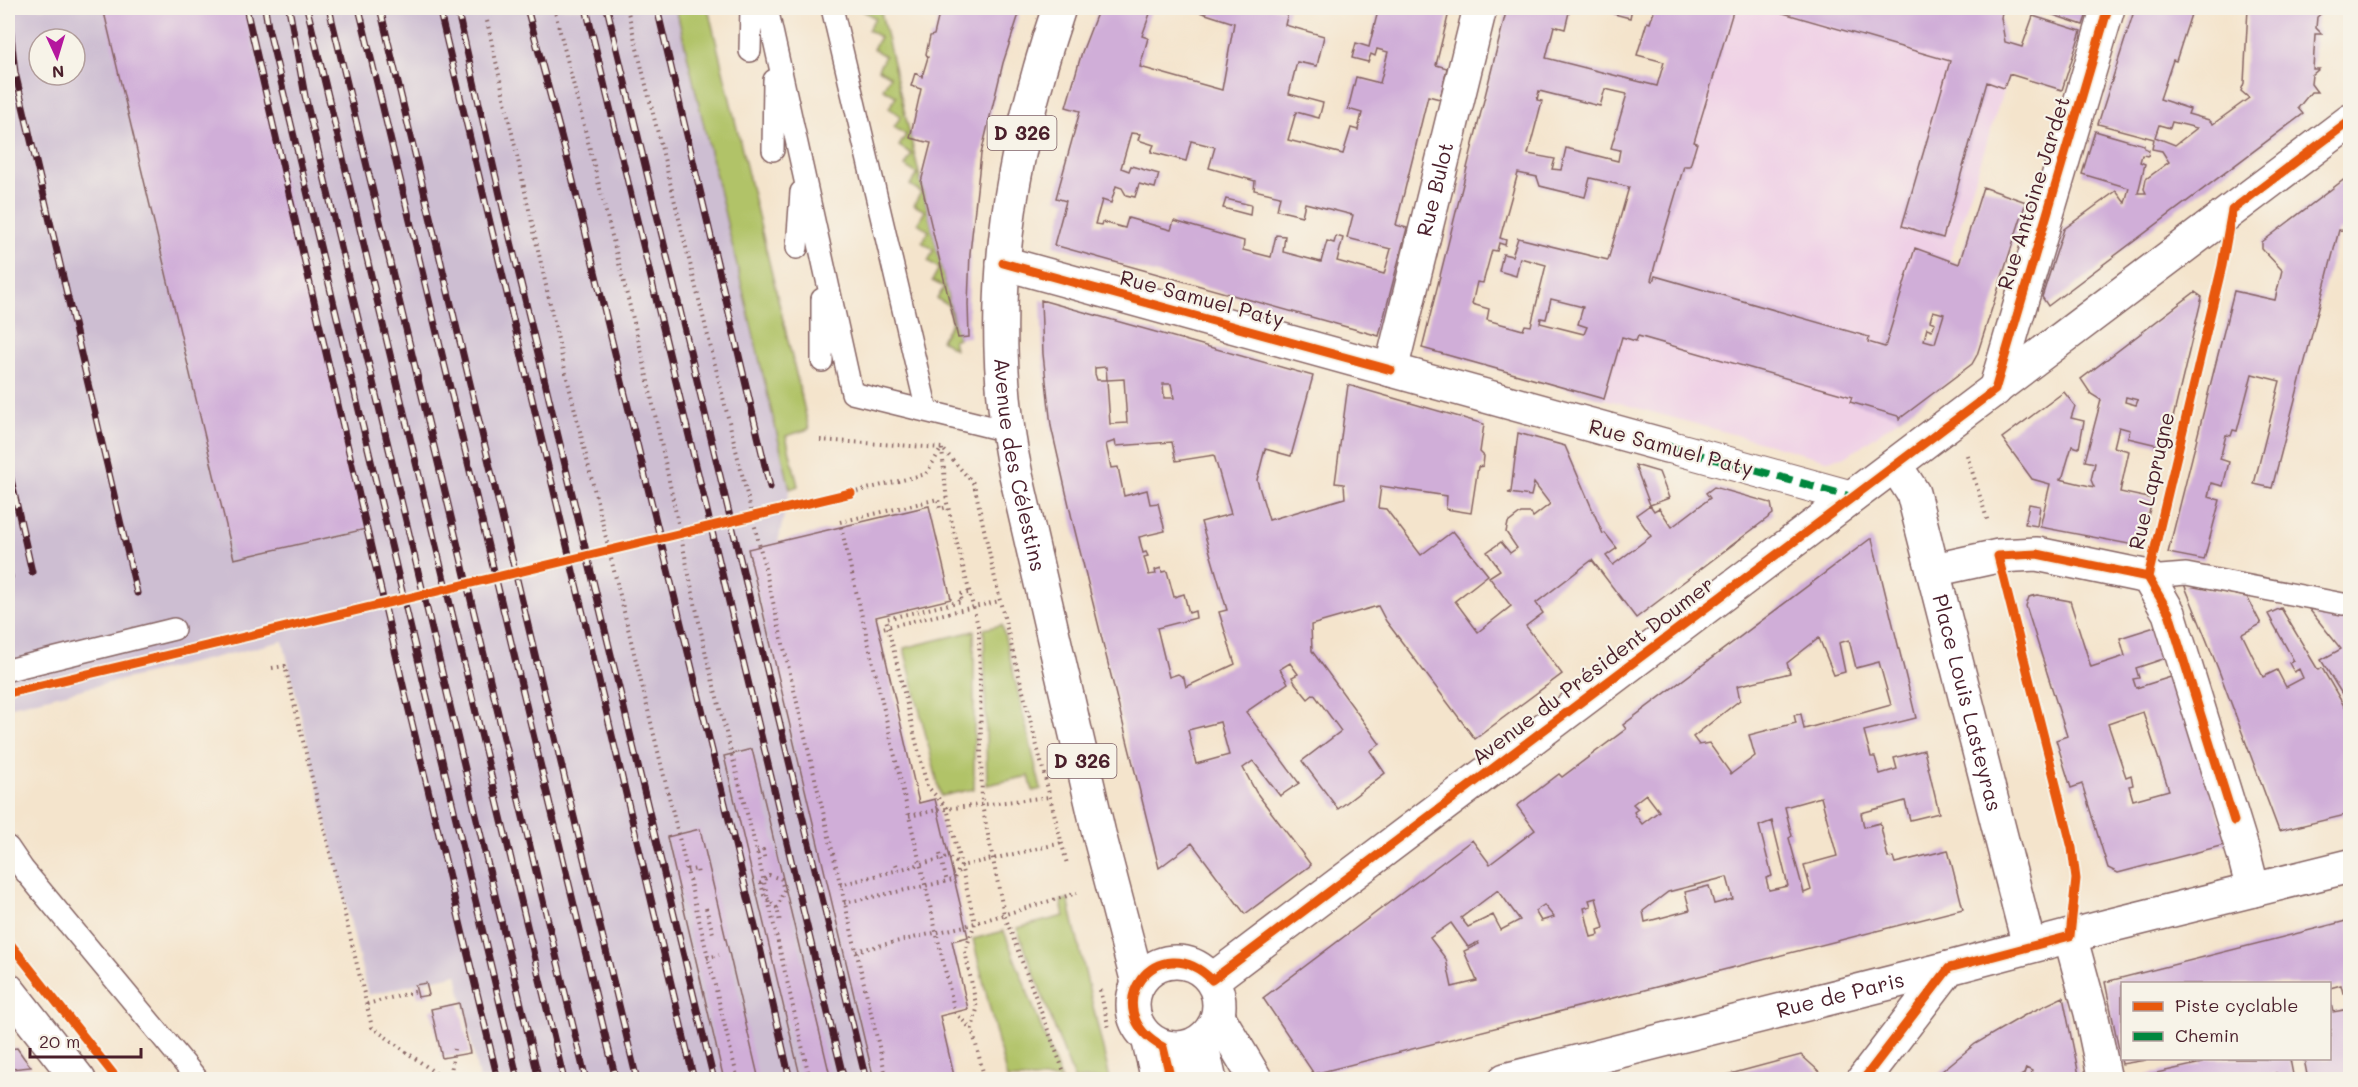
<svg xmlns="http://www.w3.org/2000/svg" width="2358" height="1087" font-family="Mali,sans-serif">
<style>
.built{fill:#efd0e6}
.industrial{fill:#cdbed2;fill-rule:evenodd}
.green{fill:#b1c367;stroke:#7e7149;stroke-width:1.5}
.building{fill:#d0aed8;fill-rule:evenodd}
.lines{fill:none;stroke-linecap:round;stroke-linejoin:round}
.service-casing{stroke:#866463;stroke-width:24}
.pedestrian-casing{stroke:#866463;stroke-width:34}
.minor-casing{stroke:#866463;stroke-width:36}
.tertiary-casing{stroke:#866463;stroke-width:36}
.primary-casing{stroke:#866463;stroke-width:36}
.path{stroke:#866463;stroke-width:4;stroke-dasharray:1.5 4.5;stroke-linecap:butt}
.service{stroke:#fff;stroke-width:21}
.pedestrian{stroke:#fff;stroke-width:32}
.minor{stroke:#fff;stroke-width:33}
.tertiary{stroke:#fff;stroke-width:33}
.primary{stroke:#fff;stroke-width:33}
.rail-casing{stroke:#4a1f2b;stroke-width:7}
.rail{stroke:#f7f3e8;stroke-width:4.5;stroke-dasharray:14;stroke-linecap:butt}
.quiet{stroke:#00873e;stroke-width:8;stroke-dasharray:15 8;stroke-linecap:butt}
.cycleway-casing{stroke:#f7f3e8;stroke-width:13}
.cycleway{stroke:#e8590c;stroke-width:9}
.labels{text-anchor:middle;stroke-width:4.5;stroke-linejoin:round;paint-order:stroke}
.shield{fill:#f7f3e8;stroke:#7e5f64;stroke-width:1.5}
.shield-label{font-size:20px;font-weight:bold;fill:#4a1f2b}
.street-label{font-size:21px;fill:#4a1f2b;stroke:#f7f3e8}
</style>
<rect width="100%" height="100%" fill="#f7f3e8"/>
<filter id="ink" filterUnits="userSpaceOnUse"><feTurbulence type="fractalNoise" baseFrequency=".0167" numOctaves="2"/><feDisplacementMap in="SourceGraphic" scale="12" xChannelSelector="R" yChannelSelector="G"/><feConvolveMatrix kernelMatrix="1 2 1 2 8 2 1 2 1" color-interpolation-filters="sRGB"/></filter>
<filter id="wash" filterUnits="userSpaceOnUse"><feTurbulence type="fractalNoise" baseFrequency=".008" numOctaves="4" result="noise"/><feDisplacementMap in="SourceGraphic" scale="24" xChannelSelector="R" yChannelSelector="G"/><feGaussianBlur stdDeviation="1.35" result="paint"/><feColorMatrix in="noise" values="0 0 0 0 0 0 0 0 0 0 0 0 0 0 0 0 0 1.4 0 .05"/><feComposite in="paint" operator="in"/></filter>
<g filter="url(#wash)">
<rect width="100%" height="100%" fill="#f4e4cc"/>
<!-- built -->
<path class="built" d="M1680,8H2005L2001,18L2010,69L1899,419L1847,456L1827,460L1568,389Z"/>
<!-- industrial -->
<path class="industrial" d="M8,8H676L790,489L778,542L907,1079H479L457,974L368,995L283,641L8,707ZM39,39H75V75H39Z"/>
<!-- green -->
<path class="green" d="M676,8H708L803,403L809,429L786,436L798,486L790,489Z
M864,8H880L958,338L953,340L955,349L941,340L952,322L948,305L937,299L944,287L932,281L939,268L928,261L934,250L922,242L929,231L918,223L925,211L914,205L921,192L910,185L917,174L905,166L912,154L899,146L906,135L894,127L901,116L889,108L896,96L883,89L890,76L878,69L885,56L873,49L880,37L868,30L875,18L862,10Z
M1002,625L1041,789L1033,791L1029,776L987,785L984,629Z
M974,631V789L941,796L904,648Z
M1068,899L1110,1079H1074L1017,928L1064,916L1061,901Z
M1004,931L1061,1079H1007L973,939Z"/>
<g id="blocks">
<!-- building -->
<path class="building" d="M103,8H244L366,529L234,559Z
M926,8H952L960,12L962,8H1021L1003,63L981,154L970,253L968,304L969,337L958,338L921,182L931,143L910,138L921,89L911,86L915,73L922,77L928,57L926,54L930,36L934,35L939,14Z
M1099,8H1152L1142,36L1148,38L1140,67L1222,90L1234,23L1187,8H1289L1285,25L1324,36L1317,66L1297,62L1289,94L1323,103L1319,118L1296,112L1288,140L1343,154L1351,128L1358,130L1362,113L1348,109L1356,77L1380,83L1388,52L1377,49L1375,56L1371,54L1368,62L1352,58L1356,43L1369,47L1378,11L1369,8H1450L1436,65L1447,68L1440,99L1428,96L1415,149L1396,225L1407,228L1379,336L1054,245L1066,201L1056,198L1080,111L1066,107L1082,52ZM1131,133L1140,134L1138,140L1154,145L1151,152L1186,161L1191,141L1215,147L1209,168L1255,181L1254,190L1280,196L1277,210L1302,216L1305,203L1353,215L1347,238L1391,249L1384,274L1337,261L1343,238L1336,236L1334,243L1327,241L1321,262L1283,252L1285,236L1276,235L1271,257L1243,250L1244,241L1174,221L1171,230L1128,218L1125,228L1102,222L1101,225L1095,224L1102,200L1111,203L1116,186L1122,188L1126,195L1135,197L1139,184L1155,188L1159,174L1131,166L1129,171L1121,168Z
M1507,8H1570L1565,29L1554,26L1546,58L1657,86L1664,62L1637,55L1647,22L1650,23L1655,8H1734L1694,142L1697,143L1690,166H1684L1656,261L1651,280L1653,281L1655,276L1869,337L1868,342L1885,347L1915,248L1959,264L1983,187L2026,202L1977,355L1972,364L1899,419L1898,416L1850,402L1852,397L1638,336L1636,341L1622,337L1604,399L1422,348ZM1605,89L1627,94L1611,148L1620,150L1618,161L1566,148L1561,170L1552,169L1555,159L1528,154L1542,101L1537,100L1539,91L1600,106ZM1518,173L1537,177L1540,186L1585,197L1590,178L1629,187L1608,260L1518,238L1512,256L1503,254L1499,271L1516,276L1520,258L1546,265L1531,326L1525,325L1523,330L1487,320L1489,309L1472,304L1477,282L1483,283L1492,250L1497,251L1499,243L1505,245L1506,240L1500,238ZM1551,299L1583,307L1578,324L1587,327L1584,334L1540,323L1541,318L1546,319ZM1933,311L1944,314L1935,343L1924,340L1927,328L1932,330L1935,323L1930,321Z
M1615,8H1632L1630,18L1614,14Z
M1766,8H1985L2002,12L2001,18L2005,42L2022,47L2033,16L2081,31L2062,90L2009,74L2004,88L1987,82L1943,238L1902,226L1950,61Z
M2033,8H2089L2083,25Z
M2135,8H2193L2176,61L2173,60L2160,99L2190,109L2188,114L2209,120L2213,124L2249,98L2241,91L2244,83L2248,8H2317V10L2324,11L2317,17L2316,28L2322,34H2315L2313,69H2319L2312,75L2311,84L2317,92H2311L2298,108L2303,114L2048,306L2042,297L2064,229L2116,191L2125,203L2129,188L2082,174L2095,131L2144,145V148L2149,150L2148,156L2142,155L2140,162L2145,164L2138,193H2146L2144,189L2146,179L2169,162L2162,151L2152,149L2154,139L2098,124ZM2172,122L2185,125L2197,128L2175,145L2155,137L2159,125L2170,128Z
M2350,175V231L2339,230L2272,488L2254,484L2280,381L2252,374L2237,431L2233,430L2231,436L2226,435L2220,459L2229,462L2223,486L2211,483L2208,497L2220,500L2204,560L2168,553L2234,291L2275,300L2282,270L2262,249V242Z
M1226,199L1251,205L1250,215L1223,208Z
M2195,292L2202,297L2166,447L2128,438L2130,430L2119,427L2114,447L2129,451L2120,492L2153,499L2139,546L2040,527L2050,484L2032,479L2002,438L2064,392L2075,406L2071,418L2084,421L2079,448L2072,446L2063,476L2060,479L2094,487L2091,480L2095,463L2085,461L2101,400L2091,394L2081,379ZM2126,397L2138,400L2136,405L2125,402Z
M1041,300L1313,376L1291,456L1265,449L1257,480L1269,520L1345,498L1344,484L1335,483L1348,385L1484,424L1480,452L1484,456L1483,466L1478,467L1471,513L1446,509L1447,496L1381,486L1378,508L1386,509L1421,555L1453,531L1488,575L1455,601L1478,632L1511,606L1489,577L1500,570L1487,552L1501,542L1510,553L1517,548L1506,532L1508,523L1521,513H1531L1533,517L1550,504L1534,483L1531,496L1508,493L1511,492L1518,433L1565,446L1603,534L1605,533L1617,548L1606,556L1613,565L1651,536L1636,515L1650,505L1654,511L1659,508L1672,527L1710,498L1706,493L1714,487L1771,503L1773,514L1636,618L1592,560L1536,603L1543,613L1526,626L1562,674L1475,739L1386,621L1378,606L1311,625L1312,651L1380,744L1370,751L1385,773L1338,809L1302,761L1341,731L1314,694L1308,699L1295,683L1292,677L1298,674L1290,663L1280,669L1288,683L1246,712L1299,783L1280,796L1253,761L1243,768L1256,792L1311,865L1245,914L1192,843L1159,868L1073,523L1051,426L1043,354ZM1106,367L1107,380L1124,379L1127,423L1110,424L1107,380H1097L1095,374V368ZM1163,384H1171L1174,398H1164ZM1115,441L1116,446L1172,442L1176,461L1214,455L1231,514L1201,522L1227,610L1219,612L1235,664L1186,687L1184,678L1178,674L1169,677L1157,628L1196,618L1195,611L1189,613L1184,594L1174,597L1167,571L1162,572L1161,568L1155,570L1156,574L1149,575L1144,557L1148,556L1146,552L1143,553L1139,537L1165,531L1158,503L1150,504L1147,490L1124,496L1118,467L1111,468L1106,444ZM1220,722L1229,755L1196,764L1188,730Z
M1635,465L1659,472L1669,498L1650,505Z
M2029,504L2040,506L2037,526L2025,524Z
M929,506L951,599L876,617L919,803L935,799L968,937L952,941L968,1009L940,1016L955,1080H874L748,549Z
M1870,539H1872L1916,718L1864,731L1871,757H1875L1880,774L1897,769L1894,758L1924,750L1939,813L1910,820L1905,801L1861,813L1864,827L1880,823L1888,858L1893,857L1895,863L1948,850L1963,909L1314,1074L1263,998L1472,840L1490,864L1535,830L1517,806L1559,774L1562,777L1626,729L1623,725ZM1819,638L1834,675L1845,672L1839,643L1849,640L1856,668L1879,662L1891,705L1804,729L1801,714L1794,715L1796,723L1749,735L1755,756L1731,774L1709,743L1699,745L1693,737L1740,700L1737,686L1790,673L1787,663ZM1646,794L1659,811L1642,824L1636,816L1634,812L1638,809L1633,804ZM1821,797L1837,856L1804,865L1811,890L1804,893L1789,838L1792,836L1785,807ZM1772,821L1788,886L1769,890L1766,878L1772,876L1759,826ZM1727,877L1733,899L1714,904L1709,886L1685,892L1690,910L1645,922L1643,911L1668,892ZM1498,890L1520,920L1501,930L1493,915L1468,927L1461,918ZM1596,898L1604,928L1598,930L1599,935L1591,937L1584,908L1591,906L1589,900ZM1544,905L1554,917L1541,921L1535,911ZM1451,923L1468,947L1478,942L1479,944L1464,951L1477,981L1452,987L1446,959L1430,938Z
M2184,584L2247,597L2261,624L2242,634L2263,677L2277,670L2286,687L2303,678L2299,669L2294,672L2289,663L2294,661L2268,614L2281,608L2318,670L2322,668L2350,716V814L2279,831L2219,671Z
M2037,595L2070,601L2091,667L2125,656L2120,638L2158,626L2169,657L2136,668L2139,678L2133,679L2136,688L2174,676L2228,844L2118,873L2108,868L2082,784L2071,788L2056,740L2067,736L2026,606L2029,597ZM2143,712L2169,790L2133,800L2129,786L2133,785L2131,775L2126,777L2108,724Z
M2331,605L2350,609V707L2321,660L2341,649L2309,609Z
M752,749L831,1080H801L724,756Z
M700,829L759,1080H724L667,837Z
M2350,920V991L2343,993L2341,985L2330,988V984H2122V1059L2146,1060L2122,1064L2105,982Z
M426,983L429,995L418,997L415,985Z
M2063,997L2080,1080H2030L2032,1071L2026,1068L2024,1074L2014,1080H1931L1975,1044L2025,1015Z
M2330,1000L2333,1012L2350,1009V1075L2330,1080H2308L2304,1059H2330Z
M459,1003L470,1053L442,1058L431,1009Z
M17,1048L24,1058L31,1067L11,1069L10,1061H8V1049Z
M1801,1055L1822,1074L1817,1080H1708Z
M2201,1059H2290L2294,1080H2278L2276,1073L2271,1075L2272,1080H2125L2202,1063Z"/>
</g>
</g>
<g filter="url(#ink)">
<use href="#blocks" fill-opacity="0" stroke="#866463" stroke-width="1.5"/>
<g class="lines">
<defs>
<path id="service" d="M767,8L852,393L1007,431
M832,8L927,411
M750,51L751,8
M773,150L774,80
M797,248L801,192
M822,361V299
M2148,577L2186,574L2343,604
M8,670L174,629
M8,847L23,869L198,1080
M1140,1030L1152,1080
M1206,1037L1216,1080"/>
<path id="pedestrian" d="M1667,446L1852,497"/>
<g id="minor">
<path d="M1003,263L1667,446"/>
<path id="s1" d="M1391,370L1480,8"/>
<path d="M1995,390L2108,8"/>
<path id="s2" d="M1895,465L1913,493L2029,946"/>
<path d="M1934,570L1998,556L2037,554L2148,577L2169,613L2244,855L2253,890"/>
<path d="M2070,936L2091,1013L2105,1080"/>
<path d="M1212,980L2350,121"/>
<path d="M1218,1016L1256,1080"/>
<path id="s3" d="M1505,1080L1949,968"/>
</g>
<path id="tertiary" d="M8,990L79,1080
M1863,1080L1949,968L2108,926L2350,866"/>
<g id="primary">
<path id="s4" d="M1059,8C1008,159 982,316 1016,475L1099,834L1138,983"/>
<circle cx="1176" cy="1005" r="43"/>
<path d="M1163,1047L1171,1080"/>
<path d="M1190,1047L1198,1080"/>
</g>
</defs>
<!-- service casing -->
<use href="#service" class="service-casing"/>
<!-- pedestrian casing -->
<use href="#pedestrian" class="pedestrian-casing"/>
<!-- minor casing -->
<use href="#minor" class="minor-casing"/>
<!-- tertiary casing -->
<use href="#tertiary" class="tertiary-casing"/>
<!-- primary casing -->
<use href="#primary" class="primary-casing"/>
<!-- path -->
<path class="path" d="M554,8L643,358L706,655L757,852L810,1080
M627,8L758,539L887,1080
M487,21L561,353L738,1080
M820,440L942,448L974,484L1000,601L1067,864
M942,449L947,503L979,630L982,805L1004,914L1067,1080
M1967,455L1988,522
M851,493L926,474L941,449
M840,522L938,499L940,509L948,507
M841,527L955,1012L971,1029
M968,593L960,594L962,601L886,619L927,786L947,808L975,923L965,951L977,1009L972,1029L985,1080
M878,629L1000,601
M272,668L285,666L372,1027L445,1080
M909,816L937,810L1049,797
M757,852L763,850L765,861
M940,854L947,882
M896,864L898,870
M687,871L697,869L698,875
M840,885L948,857L960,865
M844,903L953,880L961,866L1062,843
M706,908L714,937
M777,908L764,895L761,883L769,875L781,879L784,890L777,908L780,922
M856,951L965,926L1077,893
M707,958L719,955
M1100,990L1109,1029
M367,1004L417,991
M450,1080L454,1049
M468,1080H471"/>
<!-- service -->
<use href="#service" class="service"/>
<!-- pedestrian -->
<use href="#pedestrian" class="pedestrian"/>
<!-- minor -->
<use href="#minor" class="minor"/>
<!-- tertiary -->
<use href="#tertiary" class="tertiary"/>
<!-- primary -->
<use href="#primary" class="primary"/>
<defs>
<path id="rail" d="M8,8L15,72L137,593
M246,8L406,698L498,1080
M265,8L268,27L518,1080
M289,8L305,96L539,1080
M307,8L564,1080
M329,8L586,1080
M359,8L616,1080
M380,8L637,1080
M439,8L694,1080
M457,8L506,221L714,1080
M527,8L570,169L759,943L790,1080
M586,8L844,1080
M607,8L866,1080
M657,8L770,487
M8,466L32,572
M8,566L10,577"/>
</defs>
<!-- rail casing -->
<use href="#rail" class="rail-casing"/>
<!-- rail -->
<use href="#rail" class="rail"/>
<!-- quiet -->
<path class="quiet" d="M1667,446L1852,497"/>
<defs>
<path id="cycleway" d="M1003,263L1391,370
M8,693L851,493
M2234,821L2169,613L2148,577L2222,266L2232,210L2350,121
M8,941L118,1080
M1171,1080L1163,1047C1093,1010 1158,925 1212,980L1995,390L2108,8
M1863,1080L1949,968L2070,936L2076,879L2072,848L1998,556L2037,554L2148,577"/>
</defs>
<!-- cycleway casing -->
<use href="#cycleway" class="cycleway-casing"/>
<!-- cycleway -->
<use href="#cycleway" class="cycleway"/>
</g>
</g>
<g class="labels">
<!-- shield labels -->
<g class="shield">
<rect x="987.5" y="116" width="69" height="34" rx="4.5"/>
<rect x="1047.5" y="744" width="69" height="34" rx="4.5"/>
</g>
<g class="shield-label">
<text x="1022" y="140">D 326</text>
<text x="1082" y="768">D 326</text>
</g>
<!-- street labels -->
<g class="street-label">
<text dy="7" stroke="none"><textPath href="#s1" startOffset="186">Rue Bulot</textPath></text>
<text transform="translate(2034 193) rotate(-73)" y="7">Rue Antoine Jardet</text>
<text transform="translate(1202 299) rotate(15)" y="7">Rue Samuel Paty</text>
<text transform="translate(1671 448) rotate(15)" y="7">Rue Samuel Paty</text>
<text dy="7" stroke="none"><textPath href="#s4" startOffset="465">Avenue des Célestins</textPath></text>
<text transform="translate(2152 481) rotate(-77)" y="7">Rue Laprugne</text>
<text transform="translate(1593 671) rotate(-37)" y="7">Avenue du Président Doumer</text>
<text dy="7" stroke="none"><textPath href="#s2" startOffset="250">Place Louis Lasteyras</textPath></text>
<text dy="7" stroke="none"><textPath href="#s3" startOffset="346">Rue de Paris</textPath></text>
</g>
</g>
<!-- margin -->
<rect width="2358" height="1087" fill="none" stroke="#f7f3e8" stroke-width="30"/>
<!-- legend -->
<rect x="2121" y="982" width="210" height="78" fill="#f7f3e8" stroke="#b29e9c" stroke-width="1.5"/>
<rect x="2133" y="1002" width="30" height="9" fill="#e8590c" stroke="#b29e9c" stroke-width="1.5"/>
<text x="2175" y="1012" font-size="18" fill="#4a1f2b">Piste cyclable</text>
<rect x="2133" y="1032" width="30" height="9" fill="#00873e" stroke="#b29e9c" stroke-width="1.5"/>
<text x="2175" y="1042" font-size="18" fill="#4a1f2b">Chemin</text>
<!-- north arrow -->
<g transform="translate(57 57) rotate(176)"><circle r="28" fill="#f7f3e8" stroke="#b29e9c" stroke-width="1.5"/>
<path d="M0-4.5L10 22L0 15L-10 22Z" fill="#b5179e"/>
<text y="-9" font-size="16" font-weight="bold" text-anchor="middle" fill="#4a1f2b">N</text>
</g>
<!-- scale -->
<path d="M30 1048v9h111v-9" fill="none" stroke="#4a1f2b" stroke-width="3"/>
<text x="39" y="1048" font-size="18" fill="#4a1f2b" stroke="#f7f3e8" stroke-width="4.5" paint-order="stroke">20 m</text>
</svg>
